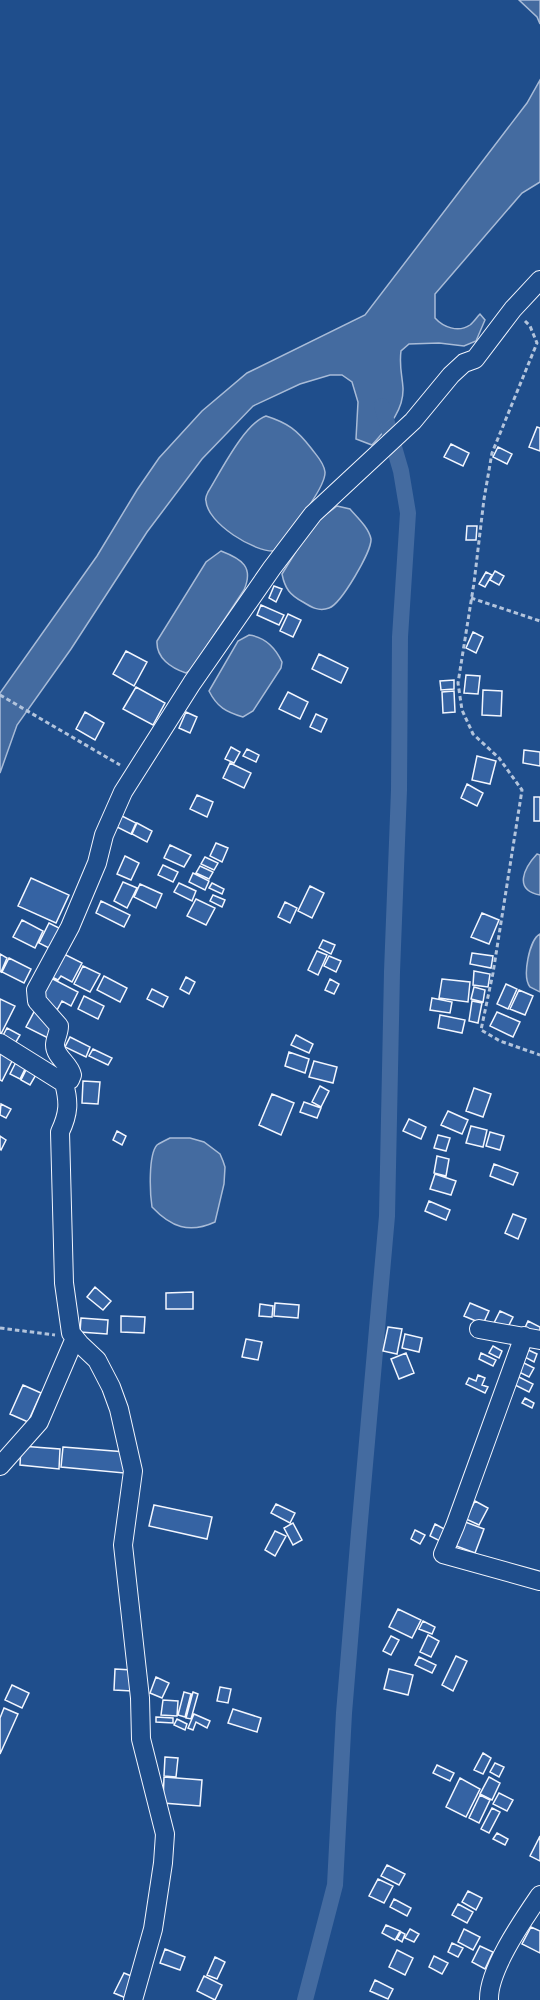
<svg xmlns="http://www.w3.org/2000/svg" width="540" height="2000" font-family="'Space Grotesk',sans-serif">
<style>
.water{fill:#446ba0;stroke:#a8bbd7;stroke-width:1.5}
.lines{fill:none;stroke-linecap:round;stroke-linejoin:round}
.canal{stroke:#446ba0;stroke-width:16}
.building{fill:#3563a3;stroke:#f2f6ff;stroke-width:1.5}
.minor-casing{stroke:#f2f6ff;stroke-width:20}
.path{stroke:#b3c4dc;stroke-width:3;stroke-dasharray:4.5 3;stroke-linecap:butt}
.minor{stroke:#1f4e8c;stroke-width:18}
</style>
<rect width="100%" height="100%" fill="#1f4e8c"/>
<!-- water -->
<path class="water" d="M519,0H540V24L537,17Z
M540,80V182L522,193L435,294V318C443,327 458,333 470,325C474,322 477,317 480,314L485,320L476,341L464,346L439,343L409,344L401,351C399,366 402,374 403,388C404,412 386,429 372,445L356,439L358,402L352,382L342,375H330L300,384L253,406L202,459L147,532L71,649L17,725L0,773V693L97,556L137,490L159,458L202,411L247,373L365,315L527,103Z
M266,416C288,423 297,430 311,448C316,455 324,462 325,472C326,489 286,536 275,551C255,553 207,523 206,501C205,499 207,494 208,492C221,471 244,424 266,416Z
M337,506L350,509C357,517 369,528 371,539C372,551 341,604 329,608C319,612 311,607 303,602C290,595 285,589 282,574L313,524Z
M221,551C242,559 254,567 244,590L191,670L186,673C171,668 156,658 157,641L206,562Z
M249,635C265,637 275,647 282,662L281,668L253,711L243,717C226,712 217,707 209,691L238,641Z
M537,854L540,855V895C513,890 524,868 537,854Z
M540,934V992L530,987C522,977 529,940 540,934Z
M170,1138H190L204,1142L220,1154L223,1161L225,1167L224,1184L215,1222C189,1234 171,1227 152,1207C150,1194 148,1155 157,1145C160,1143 166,1140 170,1138Z"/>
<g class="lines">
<!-- canal -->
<path class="canal" d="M305,2000L335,1885L344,1713L359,1532L387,1216L392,972L399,790L400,637L408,513L401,471L382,406"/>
</g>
<!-- building -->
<path class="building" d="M537,427L540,428V451L529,447Z
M451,444L469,453L463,466L444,457Z
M498,447L512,454L507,464L493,457Z
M467,526H477L476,540H466Z
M495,571L504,576L499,585L490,580Z
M486,572L492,575L485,587L479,584Z
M274,586L282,589L276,602L269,598Z
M261,605L284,615L279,625L257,615Z
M288,614L301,620L293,637L280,631Z
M473,632L483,637L476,653L466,648Z
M126,651L147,662L134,686L113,674Z
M319,654L348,668L341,683L312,669Z
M466,675L480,676L478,694L464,693Z
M454,680V689L441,690L440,681Z
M136,687L165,703L153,725L123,709Z
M483,690L502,691L501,716L482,715Z
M454,691L455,712L443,713L442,692Z
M288,692L308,702L300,719L279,709Z
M85,712L104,723L95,740L76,729Z
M186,712L197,717L190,733L179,728Z
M316,714L327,719L321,732L310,727Z
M231,747L240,752L234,763L225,759Z
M247,749L259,755L256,762L243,756Z
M524,750L540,752V766L523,763Z
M477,756L496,761L490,784L472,780Z
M230,763L251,773L244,788L223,778Z
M467,784L483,793L477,806L461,798Z
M197,795L213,802L207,817L190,809Z
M534,797H540V821H534Z
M118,814L136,823L131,834L113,825Z
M137,823L152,831L147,842L132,834Z
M216,843L228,848L222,862L210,856Z
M170,845L191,855L184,867L164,858Z
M125,856L139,863L131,880L117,874Z
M205,857L218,863L214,870L201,864Z
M163,865L178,872L173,882L158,875Z
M200,866L213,872L209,879L196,873Z
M193,873L209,881L205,890L189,882Z
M31,878L69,895L56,923L18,906Z
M123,882L137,888L127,908L114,901Z
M179,883L196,891L192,901L174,892Z
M212,883L224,889L222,894L209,888Z
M140,884L162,894L156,908L134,897Z
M310,886L324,893L312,918L298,911Z
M213,895L225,900L222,907L210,901Z
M196,899L215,908L206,925L187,916Z
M101,901L130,915L124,927L96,913Z
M285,902L297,908L290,923L278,917Z
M482,913L499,920L489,944L471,937Z
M22,920L43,931L35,948L13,937Z
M49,923L61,929L51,949L39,943Z
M323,940L335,945L331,954L319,948Z
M58,951L82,963L72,982L61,976L58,980L46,974Z
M317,951L327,955L318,975L308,970Z
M472,953L493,956L491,968L470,964Z
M0,954L7,958L1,972L0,971Z
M329,956L341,961L336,972L324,966Z
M9,958L31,969L24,983L2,972Z
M83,966L100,974L90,992L74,984Z
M474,971L490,974L488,987L473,985Z
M104,976L127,988L120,1002L97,990Z
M49,977L78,992L71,1006L62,1001L57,1010L38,1001Z
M186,977L195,982L189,994L180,989Z
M330,979L339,984L334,994L325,990Z
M442,979L470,982L468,1002L439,998Z
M506,984L517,989L508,1009L497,1004Z
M474,987L485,990L483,1002L471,999Z
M152,989L168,997L163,1007L147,999Z
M519,990L533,996L525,1015L510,1009Z
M84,996L104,1006L98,1019L78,1009Z
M432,998L452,1002L450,1013L430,1010Z
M0,999L15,1006L0,1036Z
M472,1001L482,1003L478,1023L469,1021Z
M35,1010L55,1028L50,1039L26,1027Z
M497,1012L520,1022L513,1037L490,1026Z
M440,1015L465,1020L462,1033L438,1028Z
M7,1028L20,1035L13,1047L0,1041Z
M296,1035L313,1044L309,1053L291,1045Z
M70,1037L90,1047L86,1057L65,1047Z
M93,1049L112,1058L108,1065L89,1056Z
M0,1052L13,1059L2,1081L0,1080Z
M289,1052L309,1059L305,1073L285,1066Z
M314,1061L337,1067L333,1083L309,1077Z
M16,1062L26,1067L20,1079L10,1074Z
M27,1068L37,1073L30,1085L21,1080Z
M83,1081L100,1082L98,1104L82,1103Z
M320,1086L329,1091L321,1107L312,1102Z
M474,1088L491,1094L483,1117L466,1111Z
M272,1094L294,1103L281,1135L259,1125Z
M304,1102L321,1108L317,1118L300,1112Z
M1,1104L11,1109L6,1118L0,1115Z
M448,1111L468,1120L462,1134L441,1125Z
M409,1119L426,1127L421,1139L403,1131Z
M471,1126L487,1130L483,1147L466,1143Z
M117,1131L126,1136L122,1145L113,1140Z
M490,1132L504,1136L500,1150L486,1146Z
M438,1135L450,1138L446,1151L434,1148Z
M0,1136L6,1140L1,1150L0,1149Z
M437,1156L449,1159L446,1176L434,1173Z
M494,1164L518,1173L513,1185L490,1176Z
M435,1174L456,1181L451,1195L430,1189Z
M429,1201L450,1210L446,1220L425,1211Z
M513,1214L526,1219L518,1239L505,1233Z
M95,1287L111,1301L103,1310L87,1297Z
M193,1292V1309H166V1293Z
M275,1303L299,1305L298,1318L274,1316Z
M470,1303L489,1311L483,1324L464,1316Z
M260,1304L273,1306L272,1317L259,1316Z
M500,1311L513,1317L506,1331L493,1325Z
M121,1316L145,1317L144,1333L121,1332Z
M81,1318L108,1320L107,1334L80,1332Z
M528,1321L540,1327V1338L524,1330Z
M388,1327L402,1329L397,1354L383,1351Z
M405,1334L422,1338L419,1352L402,1348Z
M246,1339L262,1342L258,1360L242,1357Z
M493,1346L502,1351L499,1358L489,1353Z
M524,1348L537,1354L534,1362L521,1355Z
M406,1353L414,1373L399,1379L391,1359Z
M481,1353L496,1360L493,1366L479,1359Z
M520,1361L534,1368L529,1377L515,1370Z
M478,1375L485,1378L482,1385L488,1387L485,1393L466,1384L469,1378L476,1381Z
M515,1375L533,1384L529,1392L511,1383Z
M23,1385L41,1393L28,1422L10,1414Z
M525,1398L534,1403L532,1408L522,1403Z
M21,1446L60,1449L59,1469L20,1465Z
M63,1447L126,1452L124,1473L61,1467Z
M475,1501L488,1508L479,1525L466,1519Z
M276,1504L295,1513L290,1523L271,1513Z
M154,1505L212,1517L207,1539L149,1526Z
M460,1520L484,1529L475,1553L451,1544Z
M293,1523L302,1540L293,1545L284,1528Z
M435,1524L450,1532L444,1543L430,1536Z
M415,1530L425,1535L420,1544L411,1539Z
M275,1531L286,1536L275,1556L265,1550Z
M398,1609L421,1620L412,1638L389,1627Z
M423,1621L435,1627L432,1634L419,1629Z
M428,1635L439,1641L431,1657L420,1652Z
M391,1636L399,1640L391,1655L383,1651Z
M456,1656L467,1661L453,1691L442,1685Z
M419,1657L436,1665L432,1673L415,1665Z
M115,1669L132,1670V1691L114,1690Z
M389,1669L413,1675L408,1695L384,1689Z
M156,1677L169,1683L162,1698L150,1693Z
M12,1685L29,1693L22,1708L5,1700Z
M220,1687L231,1689L228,1703L217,1701Z
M184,1692L191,1694L185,1717L178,1715Z
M193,1692L198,1694L191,1719L186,1718Z
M163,1700L178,1701L177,1716L161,1715Z
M4,1708L18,1714L0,1754V1718Z
M233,1709L261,1718L257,1732L228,1723Z
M194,1714L210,1721L207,1728L196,1722L193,1730L188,1728Z
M156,1717L173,1718V1723L156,1722Z
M177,1719L187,1724L185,1730L174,1725Z
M483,1753L491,1758L483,1774L474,1770Z
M165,1757L178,1758L176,1777L164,1776Z
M495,1763L504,1767L499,1777L490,1772Z
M437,1765L454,1773L450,1781L433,1773Z
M164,1777L202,1780L200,1806L163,1803Z
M489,1777L500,1783L492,1800L480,1794Z
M460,1778L480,1789L466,1817L446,1807Z
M499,1793L513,1800L507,1811L493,1804Z
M480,1795L490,1800L479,1823L469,1818Z
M492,1808L500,1812L489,1833L481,1829Z
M497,1833L508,1839L505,1845L493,1839Z
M540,1836V1861L530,1856Z
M387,1865L405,1874L399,1885L381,1876Z
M378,1879L393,1886L384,1903L369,1896Z
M468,1891L482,1898L476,1910L462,1902Z
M394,1899L411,1908L407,1916L390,1907Z
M458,1904L473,1912L467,1923L452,1915Z
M386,1925L400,1931L395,1940L382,1933Z
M531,1927L540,1931V1953L522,1944Z
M410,1929L419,1934L414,1942L405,1938Z
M464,1929L480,1937L473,1950L458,1942Z
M401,1932L405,1934L402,1942L397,1939Z
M452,1943L463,1948L458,1957L448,1952Z
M480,1946L493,1952L485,1969L472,1962Z
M165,1949L185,1957L180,1970L160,1963Z
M397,1950L413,1958L405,1975L389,1967Z
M434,1956L448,1963L442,1974L429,1967Z
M215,1957L225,1962L217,1979L207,1975Z
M124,1973L136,1978L126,1998L114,1993Z
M204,1976L222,1985L215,2000L197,1991Z
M375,1980L393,1989L388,1999L370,1991Z"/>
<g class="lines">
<defs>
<path id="minor" d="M0,1043L64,1083
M479,1329L540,1340
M524,1336L455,1526L443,1554L540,1581
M0,1466L39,1422L75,1338
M133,2000L153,1929L163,1863L165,1834L141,1739L140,1698L123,1545L133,1471L119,1409L111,1387L97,1360L80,1344L71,1333L64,1283L60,1132C69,1113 69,1102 64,1083L70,1080L72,1075C70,1064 55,1057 55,1045C55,1039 59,1033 59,1026L37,1001L36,990L70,927L97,863L104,835L123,792L192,683L272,568L313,514L413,421L451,375L464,363L475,359L513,309L540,280
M489,2000C488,1970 523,1920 540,1895"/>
</defs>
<!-- minor casing -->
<use href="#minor" class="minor-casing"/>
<!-- path -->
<path class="path" d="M525,321L530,326L537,343L492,453L484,499L474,583L458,683L462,710L473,734L499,758L522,790L493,973L481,1030L500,1041L540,1055
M471,598L540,621
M0,695L120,765
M0,1328L55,1335"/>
<!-- minor -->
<use href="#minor" class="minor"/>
</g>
</svg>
